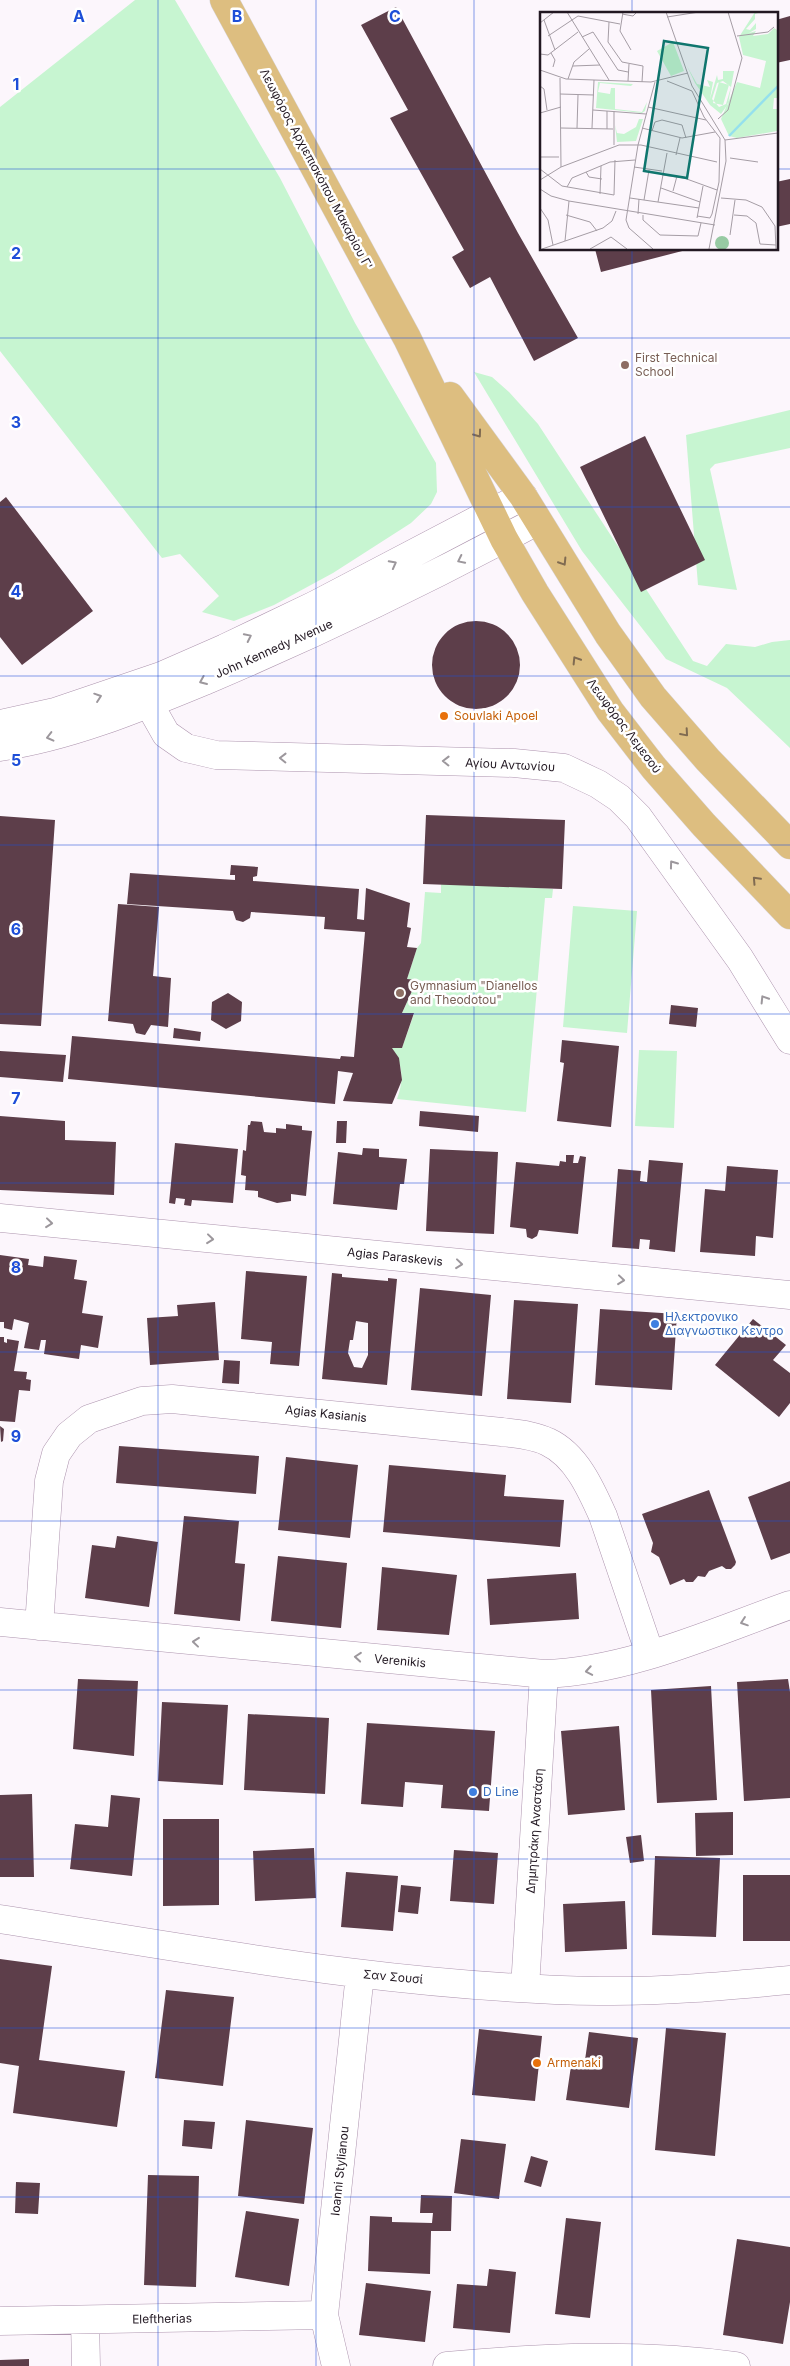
<svg xmlns="http://www.w3.org/2000/svg" width="790" height="2366" font-family="Inter,sans-serif">
<style>
.green{fill:#c7f5d1}
.building{fill:#5d3e4a;fill-rule:evenodd}
.lines{fill:none;stroke-linecap:round;stroke-linejoin:round}
.street-casing{stroke:#ad94ae;stroke-width:29}
.secondary-casing{stroke:#ad94ae;stroke-width:29}
.primary-casing{stroke:#d7d5d7;stroke-width:29}
.street{stroke:#fff;stroke-width:28}
.secondary{stroke:#fff;stroke-width:28}
.primary{stroke:#ddbe80;stroke-width:28}
.oneway{stroke:#806b51}
.oneway2{stroke:#9c979c}
.grid{fill:none;stroke:#1d4ed8;stroke-width:1;stroke-opacity:0.55}
.education-dot{fill:#8d6e63;stroke:#fff;stroke-width:2}
.food-dot{fill:#e8710a;stroke:#fff;stroke-width:2}
.shop-dot{fill:#3f7fe0;stroke:#fff;stroke-width:2}
.labels{text-anchor:middle;stroke-width:5;stroke-linejoin:round;paint-order:stroke}
.street-label{font-size:12px;fill:#221822;stroke:#fff}
.education-label{font-size:12px;fill:#785e54;stroke:#fff;text-anchor:start}
.food-label{font-size:12px;fill:#c56008;stroke:#fff;text-anchor:start}
.shop-label{font-size:12px;fill:#366cbe;stroke:#fff;text-anchor:start}
.inset-river{fill:none;stroke:#95e0ed;stroke-width:2.5}
.inset-road{fill:none;stroke:#a59da5;stroke-width:1}
.view{fill:#0f766e;fill-opacity:0.15;stroke:#0f766e;stroke-width:2.5}
.inset-edge{fill:none;stroke:#221822;stroke-width:2.5}
.grid-label{font-size:16px;text-anchor:middle;font-weight:bold;fill:#1d4ed8;stroke:#fff;stroke-width:5;stroke-linejoin:round;paint-order:stroke}
</style>
<rect width="100%" height="100%" fill="#fcf6fc"/>
<!-- green -->
<path class="green" d="M135,0H175L280,178L355,323L436,463L437,492L431,504L411,523L333,573L274,605L234,621L202,612L219,596L180,554L162,558L0,351V107Z
M474,372L492,377L509,392L538,424L693,661L707,666L726,644L755,647L772,642L790,640V748L727,688L666,659L582,551Z
M790,410V448L715,464L710,469L737,590L698,585L686,435Z
M441,880L553,889L552,898H545L526,1112L397,1099C404,1080 403,1065 392,1048H402L414,1014L402,1013L417,981L407,979L417,948L421,943L425,892L441,893Z
M573,906L637,911L627,1033L563,1027Z
M639,1050L677,1051L674,1128L635,1126Z"/>
<!-- building -->
<path class="building" d="M396,7L518,233L578,338L534,361L490,277L470,288L452,257L464,250L390,118L408,110L361,25Z
M790,16V60L776,63V20Z
M790,179V224L776,227V182Z
M595,249H690L601,272Z
M645,436L705,560L641,592L580,467Z
M6,497L93,611L22,665L0,637V502Z
M432 665a44 44 0 1 1 88 0a44 44 0 1 1-88 0Z
M426,815L565,820L562,889L423,884Z
M0,816L55,820L41,1026L0,1024Z
M231,865L258,867L257,876L253,877V881L359,889L357,919L364,920L366,888L410,903L407,927L411,928L407,947L417,948L407,979L417,980L402,1013H414L402,1048H392L399,1058L402,1080L392,1104L343,1101L353,1073L338,1071L335,1104L68,1079L72,1036L340,1059L341,1056L354,1057L365,932L324,929L325,917L251,912L250,918L243,922L236,920L233,911L127,904L130,873L235,880V875H230Z
M118,904L159,907L153,976L171,978L168,1027L151,1025L145,1035L136,1033L133,1024L108,1021Z
M228,993L242,1002L241,1021L226,1029L211,1020L212,1002Z
M671,1005L698,1008L696,1027L669,1024Z
M174,1028L201,1032L200,1041L173,1038Z
M562,1040L619,1046L611,1127L557,1121L564,1063L560,1062Z
M0,1051L66,1055L63,1082L0,1077Z
M420,1111L479,1116L478,1132L419,1126Z
M0,1116L65,1121V1140L116,1142L114,1195L0,1190Z
M251,1121L262,1122L264,1132L276,1133V1128L286,1129V1124L302,1126V1130L312,1131L306,1196L291,1194V1201L277,1203L258,1197V1191L245,1190L246,1176L241,1175L243,1150L246,1151L248,1125H250Z
M337,1121H347L346,1143H336Z
M175,1143L238,1149L233,1203L192,1200L191,1206L184,1205L185,1199L176,1198L175,1204L169,1203Z
M363,1148L379,1149V1157L407,1159L404,1184H400L397,1210L333,1204L338,1152L362,1155Z
M430,1149L498,1152L494,1234L426,1231Z
M566,1155H574L573,1163H578L580,1156L586,1157L578,1234L539,1230L537,1236L532,1239L527,1237L526,1229L510,1227L516,1162L559,1166L560,1161L566,1162Z
M649,1160L683,1163L675,1252L649,1249L650,1240L640,1239L639,1249L612,1247L618,1169L641,1171L640,1181L647,1182Z
M727,1166L778,1170L773,1238L756,1236L755,1256L700,1252L705,1189L725,1191Z
M0,1255L29,1259L28,1265L43,1267L44,1256L77,1260L74,1279L87,1281L82,1313L103,1316L98,1348L81,1345L79,1359L44,1354L46,1340H41L39,1350L24,1348L29,1323L14,1319L12,1330L4,1328V1322H0Z
M246,1271L307,1276L299,1366L270,1364L272,1342L241,1339Z
M332,1273L342,1274V1277L388,1281V1278L397,1279L387,1385L322,1379ZM356,1321L368,1323V1355L362,1368L354,1367L348,1353L350,1340H353Z
M420,1288L491,1295L482,1396L411,1390Z
M514,1300L578,1304L571,1403L507,1399Z
M215,1302L219,1360L150,1365L147,1318L178,1316L177,1305Z
M600,1309L677,1314L672,1390L595,1385Z
M753,1319L786,1345L773,1360L790,1373V1403L779,1417L715,1365Z
M0,1337H4V1342L7,1343V1339L19,1341L14,1371L27,1372L26,1379L31,1380L30,1391L19,1390L15,1422L0,1421Z
M224,1360L240,1361L239,1384L222,1383Z
M0,1426L4,1429L3,1441L1,1442Z
M119,1446L259,1456L256,1494L116,1483Z
M286,1457L358,1465L350,1538L278,1530Z
M389,1465L506,1475L504,1496L564,1500L560,1547L383,1532Z
M790,1481V1553L771,1560L748,1497Z
M709,1490L736,1562L735,1565L731,1569H726L722,1566L709,1571L705,1577L698,1576L693,1582H686L684,1579L670,1585L659,1557L651,1552L653,1543L642,1514Z
M184,1516L239,1521L235,1563L245,1564L240,1621L174,1614Z
M117,1536L158,1542L149,1607L85,1598L92,1545L115,1548Z
M278,1556L347,1563L341,1628L271,1621Z
M382,1567L457,1575L449,1635L377,1630Z
M576,1573L579,1619L490,1625L487,1579Z
M78,1679L138,1681L134,1756L73,1749Z
M788,1679L790,1692V1798L744,1801L737,1682Z
M711,1686L717,1800L657,1803L651,1690Z
M162,1702L228,1705L223,1785L158,1781Z
M248,1714L329,1718L325,1794L244,1790Z
M367,1723L495,1731L489,1811L441,1808L443,1785L405,1782L403,1807L361,1804Z
M619,1726L625,1810L568,1815L561,1731Z
M32,1794L34,1877H0V1795Z
M111,1795L140,1798L132,1876L70,1869L75,1824L108,1827Z
M733,1812V1855L696,1856L695,1813Z
M163,1819H219V1905L163,1906Z
M641,1835L644,1861L630,1863L626,1837Z
M314,1848L316,1898L255,1901L253,1851Z
M454,1850L498,1853L494,1904L450,1901Z
M655,1856L720,1858L716,1937L652,1935Z
M346,1872L398,1876L393,1931L341,1927Z
M743,1875H790V1941H743Z
M401,1885L421,1887L418,1914L398,1912Z
M625,1901L627,1949L565,1952L563,1904Z
M0,1959L52,1966L39,2060L125,2071L117,2127L13,2113L19,2066L0,2063Z
M166,1990L234,1997L223,2086L155,2078Z
M666,2028L726,2033L715,2156L655,2150Z
M479,2029L542,2036L535,2101L472,2095Z
M589,2032L638,2038L629,2108L566,2100L571,2066L584,2067Z
M184,2120L215,2122L212,2149L182,2146Z
M246,2120L313,2128L304,2204L238,2196Z
M461,2139L506,2144L499,2199L454,2193Z
M531,2156L548,2161L541,2187L524,2182Z
M148,2175L199,2176L196,2287L144,2285Z
M16,2182L40,2183L38,2214L15,2213Z
M421,2195L452,2196L451,2231H431L430,2274L368,2271L370,2216L392,2217V2222L432,2223L433,2213H420Z
M246,2211L299,2219L289,2286L235,2277Z
M566,2218L601,2222L590,2318L555,2314Z
M737,2239L790,2247V2302L783,2344L723,2335Z
M489,2269L516,2272L510,2333L453,2328L457,2284L487,2286Z
M366,2283L431,2291L425,2342L359,2335Z
M29,2359V2366H0V2360Z"/>
<g class="lines">
<defs>
<path id="street" d="M149,704L166,734L186,748L216,755L514,763L564,768L598,784L619,798L638,817L740,959L790,1040
M0,1218L790,1295
M0,1622L544,1674C629,1671 711,1633 790,1605
M39,1626L49,1481L56,1454L69,1435L89,1419L142,1401L172,1399L502,1432C517,1434 534,1435 548,1442C576,1455 591,1489 603,1516L650,1654
M0,1919C198,1950 397,1988 599,1991C662,1992 727,1986 790,1980
M525,1988L544,1674
M85,2320L86,2366
M0,2321L324,2315
M336,2366L324,2315L360,1974
M447,2366C542,2357 641,2353 736,2366"/>
<path id="secondary" d="M0,724L55,712L161,676L225,648L315,605L523,496
M0,747C73,736 141,707 209,679C320,632 431,578 537,521"/>
<path id="primary" d="M224,0L407,338L504,539L535,593L610,711L654,768L704,825L790,915
M450,396L523,496L608,634L653,697L708,760L790,845"/>
</defs>
<!-- street casing -->
<use href="#street" class="street-casing"/>
<!-- secondary casing -->
<use href="#secondary" class="secondary-casing"/>
<!-- primary casing -->
<use href="#primary" class="primary-casing"/>
<!-- street -->
<use href="#street" class="street"/>
<!-- secondary -->
<use href="#secondary" class="secondary"/>
<!-- primary -->
<use href="#primary" class="primary"/>
</g>
<!-- one-way arrows -->
<defs><path id="oneway-chevron" d="M-2-3.5L2.5 0L-2 3.5" fill="none" stroke-width="1.6" stroke-linecap="round" stroke-linejoin="round" transform="scale(1.25)"/></defs>
<g class="oneway">
<use href="#oneway-chevron" transform="translate(478 434) rotate(54)"/>
<use href="#oneway-chevron" transform="translate(563 562) rotate(58)"/>
<use href="#oneway-chevron" transform="translate(576 660) rotate(-122)"/>
<use href="#oneway-chevron" transform="translate(685 733) rotate(49)"/>
<use href="#oneway-chevron" transform="translate(756 880) rotate(-133)"/>
</g>
<g class="oneway2">
<use href="#oneway-chevron" transform="translate(461 560) rotate(154)"/>
<use href="#oneway-chevron" transform="translate(393 564) rotate(-28)"/>
<use href="#oneway-chevron" transform="translate(248 637) rotate(-26)"/>
<use href="#oneway-chevron" transform="translate(203 681) rotate(157)"/>
<use href="#oneway-chevron" transform="translate(98 697) rotate(-19)"/>
<use href="#oneway-chevron" transform="translate(50 737) rotate(166)"/>
<use href="#oneway-chevron" transform="translate(283 758) rotate(-179)"/>
<use href="#oneway-chevron" transform="translate(446 761) rotate(-179)"/>
<use href="#oneway-chevron" transform="translate(673 864) rotate(-126)"/>
<use href="#oneway-chevron" transform="translate(764 999) rotate(-122)"/>
<use href="#oneway-chevron" transform="translate(49 1223) rotate(6)"/>
<use href="#oneway-chevron" transform="translate(210 1239) rotate(6)"/>
<use href="#oneway-chevron" transform="translate(459 1264) rotate(6)"/>
<use href="#oneway-chevron" transform="translate(621 1280) rotate(6)"/>
<use href="#oneway-chevron" transform="translate(744 1622) rotate(161)"/>
<use href="#oneway-chevron" transform="translate(196 1642) rotate(-174)"/>
<use href="#oneway-chevron" transform="translate(358 1657) rotate(-175)"/>
<use href="#oneway-chevron" transform="translate(589 1671) rotate(170)"/>
</g>
<!-- grid -->
<path class="grid" d="M158,0V2366M316,0V2366M474,0V2366M632,0V14M0,169H541M776,169H790M632,249V2366M0,338H790M0,507H790M0,676H790M0,845H790M0,1014H790M0,1183H790M0,1352H790M0,1521H790M0,1690H790M0,1859H790M0,2028H790M0,2197H790"/>
<!-- markers -->
<g class="education-dot">
<circle cx="625" cy="365" r="5"/>
<circle cx="400" cy="993" r="5"/>
</g>
<g class="food-dot">
<circle cx="444" cy="716" r="5"/>
<circle cx="537" cy="2063" r="5"/>
</g>
<g class="shop-dot">
<circle cx="655" cy="1324" r="5"/>
<circle cx="473" cy="1792" r="5"/>
</g>
<g class="labels">
<!-- street labels -->
<g class="street-label">
<text transform="translate(316 169) rotate(62)" y="4">Λεωφόρος Αρχιεπισκόπου Μακαρίου Γ'</text>
<text transform="translate(274 649) rotate(-24)" y="4">John Kennedy Avenue</text>
<text transform="translate(624 726) rotate(53)" y="4">Λεωφόρος Λεμεσού</text>
<text transform="translate(510 765) rotate(3)" y="4">Αγίου Αντωνίου</text>
<text transform="translate(395 1257) rotate(6)" y="4">Agias Paraskevis</text>
<text transform="translate(326 1414) rotate(6)" y="4">Agias Kasianis</text>
<text transform="translate(400 1661) rotate(5)" y="4">Verenikis</text>
<text transform="translate(535 1831) rotate(-86)" y="4">Δημητράκη Αναστάση</text>
<text transform="translate(393 1977) rotate(5)" y="4">Σαν Σουσί</text>
<text transform="translate(340 2171) rotate(-84)" y="4">Ioanni Stylianou</text>
<text transform="translate(162 2319) rotate(-1)" y="4">Eleftherias</text>
</g>
<!-- education labels -->
<g class="education-label">
<text x="635" y="362">First Technical<tspan x="635" dy="14">School</tspan></text>
<text x="410" y="990">Gymnasium "Dianellos<tspan x="410" dy="14">and Theodotou"</tspan></text>
</g>
<!-- food labels -->
<g class="food-label">
<text x="454" y="720">Souvlaki Apoel</text>
<text x="547" y="2067">Armenaki</text>
</g>
<!-- shop labels -->
<g class="shop-label">
<text x="665" y="1321">Ηλεκτρονικο<tspan x="665" dy="14">Διαγνωστικο Κεντρο</tspan></text>
<text x="483" y="1796">D Line</text>
</g>
</g>
<!-- overview -->
<g transform="translate(540 12)">
<rect width="238" height="238" fill="#fcf6fc"/>
<path d="M215,0H221L215,2V7L206,17L210,18L216,11V17L209,21L216,19L213,24L228,22L234,16L237,18V86H234L233,97H237V119L197,126L189,124L181,107L197,70L220,76L226,49L203,43L199,25ZM133,30L144,59L131,64L117,39ZM147,54L157,72L170,75L167,68L173,70L170,87L177,63L178,68L183,67V59H194L188,92L181,102L170,93L155,71ZM183,69L191,75L186,92L179,95L172,87L177,71ZM58,70L93,72L91,74L60,71L58,80L70,82L71,76H75V97L102,100L107,90L105,99L102,101L56,96ZM179,70L189,73L183,93L173,91ZM99,107H103L96,129L77,130L75,113L77,121L84,122L96,115Z" fill="#c7f5d1" fill-rule="evenodd"/>
<path d="M175 231a7 7 0 1 1 14 0a7 7 0 1 1-14 0Z" fill="#97caa3"/>
<path class="inset-river" d="M189,124L238,74"/>
<path class="inset-road" d="M27,0L69,68M83,0L80,19L91,38M126,0L152,74L185,128L186,149L169,237M82,2L93,4L97,0M127,5L159,0M4,8L15,38M69,10L68,30L82,50L103,54L102,70M0,11L14,0M8,24L38,4L80,12M197,24L228,20L234,15M42,25L53,20L78,58L88,60M11,41L15,48L13,55M0,42L8,43L38,20M33,54L60,53M0,58L26,67L111,70L148,61M20,66L21,155M28,67L34,50L49,37M88,69L89,52M127,69L152,79L164,105L180,126L179,170L172,202L170,206L157,204M0,74L4,77L7,98M20,82L54,83M108,95L166,108M53,98L106,102M74,99V133M0,101L21,95M178,107L188,98L202,46L188,0M21,116L73,117M37,116L38,83M52,116L54,68M102,116L142,126L175,120M67,117V99M112,119L115,110L122,108L142,113L146,126M185,128L238,121M136,143L140,126M0,145H19M190,146L218,150M94,155L122,159M0,157L22,174L74,183L75,148M46,160L49,165L62,167M122,163L144,166L177,178M0,168L21,155L79,133H101L177,150M27,175L32,166L70,150L95,148M121,176L160,190M0,177L11,184L29,189L175,213M133,179L137,164M60,182L61,154M90,186L159,196M181,186L206,188L222,195L235,214L236,237M104,188L109,158M118,190L127,141M0,196L8,208L13,233M98,202L99,187M26,203L50,210L57,219M103,203V208L120,223L158,224L161,211M194,203L207,204L216,211L220,232L236,233M157,206L163,174M190,223L195,188M25,229L29,189M2,237L63,216L72,209L76,199M50,237L71,225L87,237M113,237L89,216L86,208L98,133L115,70"/>
<path class="view" d="M124,29L168,36L147,166L104,159Z"/>
<rect width="238" height="238" class="inset-edge"/>
</g>
<g class="grid-label">
<text x="79" y="22">A</text>
<text x="237" y="22">B</text>
<text x="395" y="22">C</text>
<text x="16" y="90">1</text>
<text x="16" y="259">2</text>
<text x="16" y="428">3</text>
<text x="16" y="597">4</text>
<text x="16" y="766">5</text>
<text x="16" y="935">6</text>
<text x="16" y="1104">7</text>
<text x="16" y="1273">8</text>
<text x="16" y="1442">9</text>
</g>
</svg>
